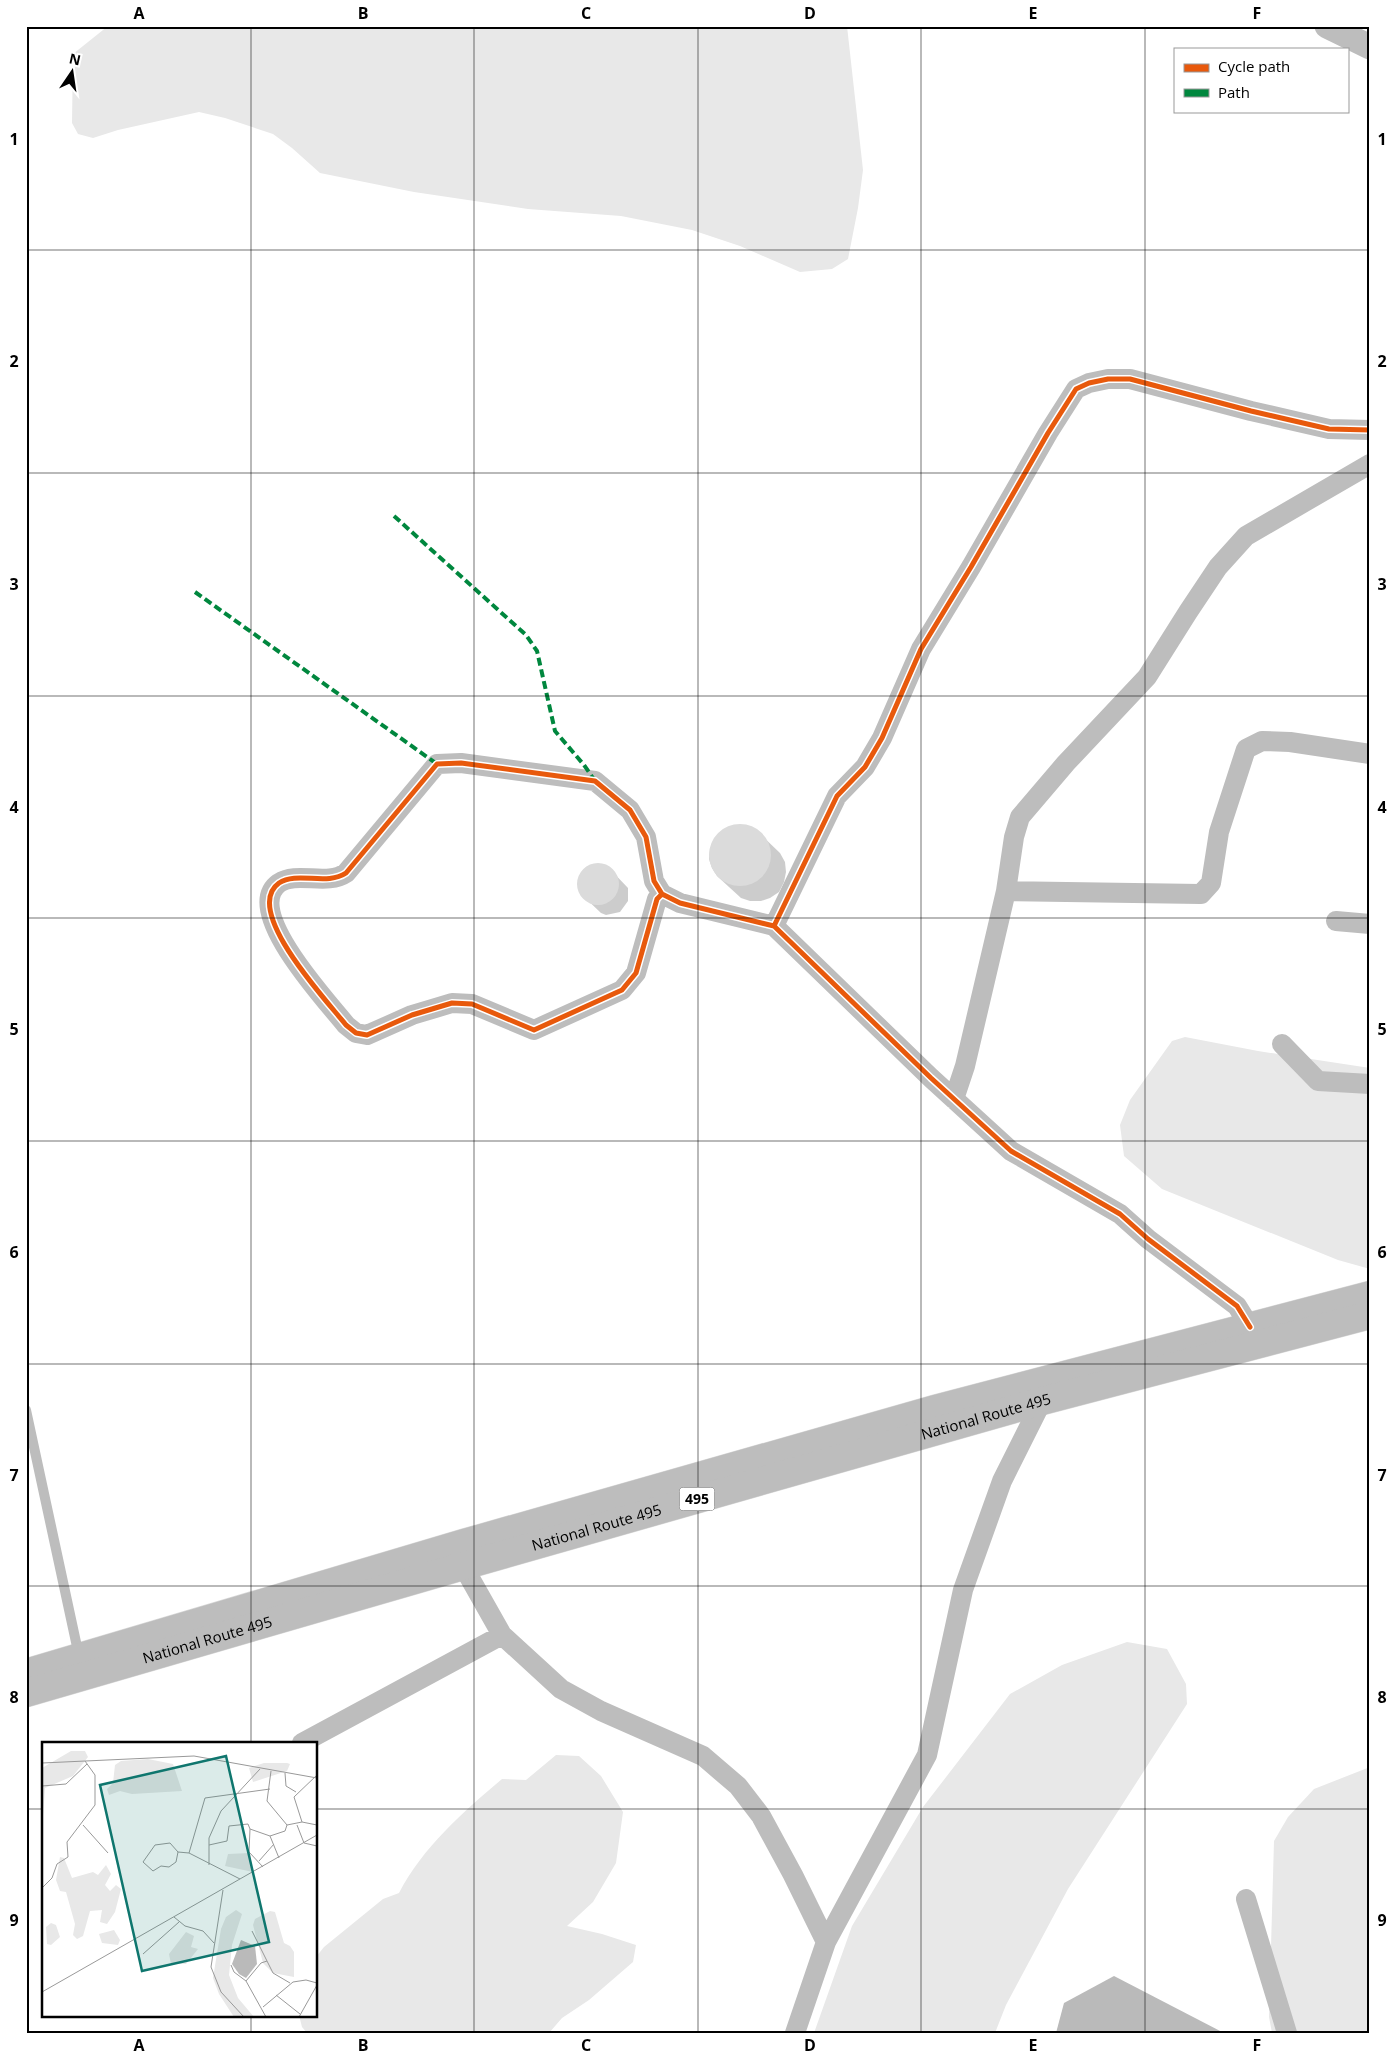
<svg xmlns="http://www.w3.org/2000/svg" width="1396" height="2059" font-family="'Open Sans',sans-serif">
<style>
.green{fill:#e8e8e8}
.water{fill:#bababa}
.shadow{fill:#0003}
.building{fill:#dbdbdb}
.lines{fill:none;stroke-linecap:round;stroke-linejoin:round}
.trunk-casing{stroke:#dbdbdb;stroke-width:29}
.service{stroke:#bdbdbd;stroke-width:10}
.minor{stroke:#bdbdbd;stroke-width:20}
.tertiary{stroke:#bdbdbd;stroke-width:25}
.trunk{stroke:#bdbdbd;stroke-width:28}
.quiet{stroke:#00873e;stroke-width:4;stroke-dasharray:8 4;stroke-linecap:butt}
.cycleway-casing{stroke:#fff;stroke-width:8}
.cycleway{stroke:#e8590c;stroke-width:5}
.grid{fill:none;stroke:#000;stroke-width:1;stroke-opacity:0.55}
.labels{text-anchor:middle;stroke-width:4;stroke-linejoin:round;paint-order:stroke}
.shield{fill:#fff;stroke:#4c4c4c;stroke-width:1}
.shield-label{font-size:14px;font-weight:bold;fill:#000}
.street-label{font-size:15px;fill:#000;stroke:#fff}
.inset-road{fill:none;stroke:#999;stroke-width:1}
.view{fill:#0f766e;fill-opacity:0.15;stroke:#0f766e;stroke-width:2.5}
.inset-edge{fill:none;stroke:#000;stroke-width:2.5}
.neatline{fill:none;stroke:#000;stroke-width:2}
.grid-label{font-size:16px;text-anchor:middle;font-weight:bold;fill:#000}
</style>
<rect width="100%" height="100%" fill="#fff"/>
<!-- green -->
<path class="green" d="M108,26H847L863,170L858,208L848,259L832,269L800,272L740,246L692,230L621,216L528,209L414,192L320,173L292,148L273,134L225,118L199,112L118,130L93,138L78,134L72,123L73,54Z
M1185,1037L1258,1051L1370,1068V1269L1338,1260L1162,1189L1124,1156L1120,1125L1130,1100L1172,1041Z
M1127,1642L1167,1649L1186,1684L1187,1704L1068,1889L1006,2005L995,2033H814L852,1926L923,1807L1010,1694L1062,1665Z
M556,1755L579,1756L601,1776L623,1812L616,1863L593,1902L567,1926L602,1934L636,1945L633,1962L589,2000L562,2018L549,2033H307L302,2027L299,2015H316V1957L324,1947L383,1899L399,1893C423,1847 463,1812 502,1779L526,1780Z
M1370,1767V2033H1272L1269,2017L1274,1841L1288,1817L1314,1789Z"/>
<!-- water -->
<path class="water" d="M1114,1976L1224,2033H1056L1064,2003Z"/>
<!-- shadow -->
<path class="shadow" d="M736,825L746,826L756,830L780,853L785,862L786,872L784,882L779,892L770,898L761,901H750L741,898L717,876L712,868L709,859L710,849L713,841L727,828Z
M595,865L608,867L628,888V901L620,912L606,915L601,913L581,894L579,881L584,870Z"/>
<!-- building -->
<path class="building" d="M709 855a31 31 0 1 1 62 0a31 31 0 1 1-62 0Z
M577 884a21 21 0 1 1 42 0a21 21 0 1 1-42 0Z"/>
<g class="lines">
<defs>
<g id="trunk">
<path d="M26,1673L464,1543L935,1409L1370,1295"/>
<path id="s1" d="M26,1693L463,1566L1042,1401L1370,1315"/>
</g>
</defs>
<!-- trunk casing -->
<use href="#trunk" class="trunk-casing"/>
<!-- service -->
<path class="service" d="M26,1410L79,1656"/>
<!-- minor -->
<path class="minor" d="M1006,891L1201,894L1211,883L1219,832L1246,749L1262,741L1290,742L1370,754
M662,894L657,899L636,973L622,990L534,1030L472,1004L452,1003L412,1015L367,1035L356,1033L346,1025C328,1002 241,910 279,883C297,871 327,886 346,873L437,764L461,763L595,781L630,810L646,837L654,881L662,894L680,903L774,926L931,1078L1011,1151L1120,1214L1148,1239L1237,1306L1250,1327
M1336,921L1370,924
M774,926L837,796L865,767L882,738L921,649L971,567L1048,433L1076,389L1089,383L1108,379H1130L1251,411L1329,429L1370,430
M1282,1044L1318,1081L1370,1084
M954,1099L965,1066L1006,891L1014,837L1020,817L1066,763L1147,677L1188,612L1218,567L1246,536L1370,464
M463,1566L502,1635L561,1689L601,1711L703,1756L738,1786L761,1816L793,1875L826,1942
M302,1743L502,1635
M1246,1899L1287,2033
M795,2033L826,1942L927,1755L963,1590L1002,1481L1042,1401"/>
<!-- tertiary -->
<path class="tertiary" d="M1327,26L1370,47"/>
<!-- trunk -->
<use href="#trunk" class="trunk"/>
<!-- quiet -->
<path class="quiet" d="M394,516L526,635L537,651L555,731L584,765L595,781
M195,592L437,764"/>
<defs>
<path id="cycleway" d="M662,894L657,899L636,973L622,990L534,1030L472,1004L452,1003L412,1015L367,1035L356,1033L346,1025C328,1002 241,910 279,883C297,871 327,886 346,873L437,764L461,763L595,781L630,810L646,837L654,881L662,894L680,903L774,926L931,1078L1011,1151L1120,1214L1148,1239L1237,1306L1250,1327
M774,926L837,796L865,767L882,738L921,649L971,567L1048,433L1076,389L1089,383L1108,379H1130L1251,411L1329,429L1370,430"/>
</defs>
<!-- cycleway casing -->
<use href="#cycleway" class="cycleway-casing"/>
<!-- cycleway -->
<use href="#cycleway" class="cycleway"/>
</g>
<!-- grid -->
<path class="grid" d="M251,26V1743M474,26V2033M698,26V2033M921,26V2033M1145,26V2033M26,250H1370M26,473H1370M26,696H1370M26,918H1370M26,1141H1370M26,1364H1370M26,1586H1370M26,1809H44M316,1809H1370M251,2015V2033"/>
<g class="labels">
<!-- shield labels -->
<rect class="shield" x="679.5" y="1487.5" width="35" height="23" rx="4"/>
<g class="shield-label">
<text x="697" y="1504">495</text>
</g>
<!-- street labels -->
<g class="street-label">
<text dy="5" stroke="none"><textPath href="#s1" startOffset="999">National Route 495</textPath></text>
<text dy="5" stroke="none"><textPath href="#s1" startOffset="594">National Route 495</textPath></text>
<text dy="5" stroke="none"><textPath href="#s1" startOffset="189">National Route 495</textPath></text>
</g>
</g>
<!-- overview -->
<g transform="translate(42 1742)">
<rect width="275" height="275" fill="#fff"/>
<path d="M29,9H43L46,15L31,34L3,46L0,87V26ZM106,17L131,22L140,49L90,52L78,49L67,53L65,47L71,41L73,23L79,19ZM222,21H245L248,22L245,29L211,40L207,26ZM208,111L211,130L183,124L186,112ZM18,115L22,116L30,136L51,130L56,133L64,123L69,132L63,143L68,149L74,143L79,147L73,170L65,182L58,180L60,168L48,169L41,194L35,197L31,193L33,182L24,150L18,149L14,138ZM194,168L200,172L190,203L187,233L196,256L212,275H192L177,252L171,236L179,187L184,175ZM228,169L233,170L242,201L248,204L252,210V235L231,231L221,221L211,183L213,177ZM9,181L14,183L18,195L9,203L5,202L4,185ZM72,188L78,198L76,203L60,201L57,192ZM144,190L152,194L149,205L156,207L144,222H129L127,212Z" fill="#e8e8e8"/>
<path d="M199,198L213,204L215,222L204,236L197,232L190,222Z" fill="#bababa"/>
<path class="inset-road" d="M0,21L152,14L275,36M229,29L225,59L245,83L260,80L252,55L275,33M243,31L244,44L254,50M0,44L24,42L45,22M260,80L275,83M41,83L66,111M255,83L262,101L275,104M208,87L207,110L221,125M228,94L243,89L245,83M167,103L185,99L187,84L206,82L208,87L228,94L237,116M136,110L134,120L127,125L119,124L111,129L101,120L113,103L128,101L136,110L147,111L198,137M147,111L163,56L228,47M217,119L232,102M167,123V96L179,69L218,27M0,146L10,136L15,122L26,115L25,100L53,63V33L43,19M181,148L169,225L179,250L202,275M132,175L143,184L161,189L172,201M210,189L231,231L248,241M101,212L137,180M189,223L192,230L204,239L224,275M204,239L219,221L225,219M0,250L275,93M234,253L258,272M221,265L251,240L264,238L275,241M257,275L275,243"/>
<path class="view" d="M184,14L227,200L100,229L58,43Z"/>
<rect width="275" height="275" class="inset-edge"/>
</g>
<!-- border -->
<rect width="1396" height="2059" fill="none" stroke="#ffffff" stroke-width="55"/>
<!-- legend -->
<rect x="1174" y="48" width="175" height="65" fill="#ffffff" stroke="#999999"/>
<rect x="1184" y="64" width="25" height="8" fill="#e8590c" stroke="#999999"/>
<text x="1218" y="72" font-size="15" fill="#000000">Cycle path</text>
<rect x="1184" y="89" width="25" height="8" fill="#00873e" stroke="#999999"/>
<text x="1218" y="98" font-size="15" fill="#000000">Path</text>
<!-- north arrow -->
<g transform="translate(72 72) rotate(13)" stroke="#ffffff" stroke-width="4" paint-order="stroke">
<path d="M0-4L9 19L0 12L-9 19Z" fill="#000000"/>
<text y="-8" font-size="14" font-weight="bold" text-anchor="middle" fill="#000000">N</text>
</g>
<rect x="28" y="28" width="1340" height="2004" class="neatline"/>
<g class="grid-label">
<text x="139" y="19">A</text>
<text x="363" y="19">B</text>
<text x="586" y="19">C</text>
<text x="810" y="19">D</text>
<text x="1033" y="19">E</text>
<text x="1257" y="19">F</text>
<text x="14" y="145">1</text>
<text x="1382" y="145">1</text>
<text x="14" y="367">2</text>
<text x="1382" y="367">2</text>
<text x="14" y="590">3</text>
<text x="1382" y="590">3</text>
<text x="14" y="813">4</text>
<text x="1382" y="813">4</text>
<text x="14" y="1035">5</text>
<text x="1382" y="1035">5</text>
<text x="14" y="1258">6</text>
<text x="1382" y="1258">6</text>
<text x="14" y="1481">7</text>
<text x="1382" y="1481">7</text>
<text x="14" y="1703">8</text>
<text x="1382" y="1703">8</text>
<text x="14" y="1926">9</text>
<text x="1382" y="1926">9</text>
<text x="139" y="2051">A</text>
<text x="363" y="2051">B</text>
<text x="586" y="2051">C</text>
<text x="810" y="2051">D</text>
<text x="1033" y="2051">E</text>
<text x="1257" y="2051">F</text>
</g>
</svg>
